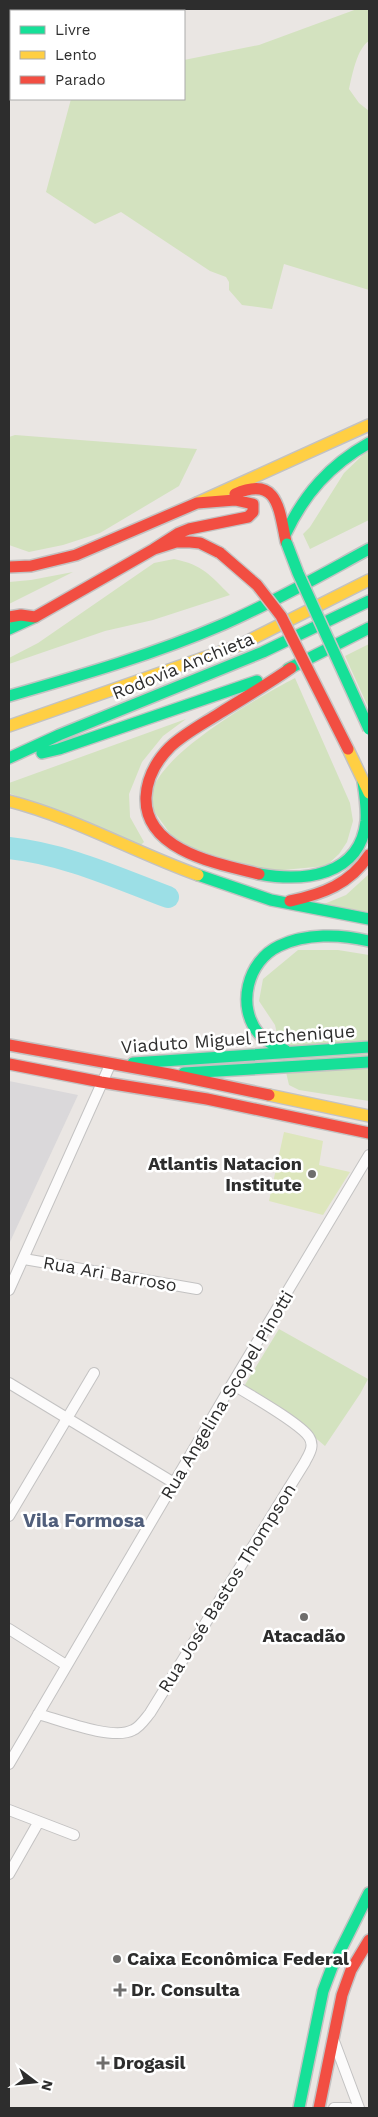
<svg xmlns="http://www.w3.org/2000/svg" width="378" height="2117" font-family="'Work Sans',sans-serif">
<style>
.industrial{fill:#dad8da}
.green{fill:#d3e2bf}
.pitch{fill:#dde6bd}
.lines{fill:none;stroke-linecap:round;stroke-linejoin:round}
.river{stroke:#9cdfe6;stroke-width:22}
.street-casing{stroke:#c3c2c2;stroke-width:12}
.fast-casing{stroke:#c3c2c2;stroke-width:14}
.slow-casing{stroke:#c3c2c2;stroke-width:14}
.jam-casing{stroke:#c3c2c2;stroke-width:14}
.street{stroke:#fcfbfb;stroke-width:10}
.fast{stroke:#16e098;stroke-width:11}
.slow{stroke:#ffcf43;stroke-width:11}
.jam{stroke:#f24e42;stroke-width:11}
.fast-bridge-casing{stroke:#c6c4c3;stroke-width:14;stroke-linecap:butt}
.jam-bridge-casing{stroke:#c6c4c3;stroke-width:14;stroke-linecap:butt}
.fast-bridge{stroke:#16e098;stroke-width:11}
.jam-bridge{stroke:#f24e42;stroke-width:11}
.poi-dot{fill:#6f6e6d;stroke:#fff;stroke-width:2}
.labels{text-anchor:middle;stroke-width:5;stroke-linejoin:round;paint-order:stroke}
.street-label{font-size:18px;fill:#2d2d2d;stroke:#fff}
.poi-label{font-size:18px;font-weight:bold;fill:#2d2d2d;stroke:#fff;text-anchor:start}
.neighbourhood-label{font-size:19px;font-weight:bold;fill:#505e7b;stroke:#fff}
</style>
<rect width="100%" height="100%" fill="#eae6e3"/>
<!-- industrial -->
<path class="industrial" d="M9,1081L78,1095L9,1244Z"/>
<!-- green -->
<path class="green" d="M357,9H369V41C357,48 352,76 349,89L359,103L369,111V290L284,264L272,309L242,305L229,290V282L226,277L210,271L121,212L95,224L46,192L71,99H184V60L259,45Z
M15,435L197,449L179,486L100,533L63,545L29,552L9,545V437Z
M369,449V520L310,549L303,534L310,527L344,473Z
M174,559C203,565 210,575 230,595L153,620L105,631L9,664V658L38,643L154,563Z
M73,572L9,604V582L31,580Z
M369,644V709L345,656Z
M295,678L350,803L353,821L347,842L339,854L326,866L261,872L176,842L151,807C152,800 152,791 155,784C173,747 258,697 295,678Z
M186,719L163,736L142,762L129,794L130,817L144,842L140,846L9,793V783Z
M369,874V912L324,904L346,895Z
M298,950H338L369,955V1101L299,1090L289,1085L275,1025L259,1001L263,979Z
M279,1329L368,1379L360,1394L325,1446L280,1408L243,1388Z"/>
<!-- pitch -->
<path class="pitch" d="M284,1132L323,1141L319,1165L350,1172L323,1215L269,1201Z"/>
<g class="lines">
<!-- river -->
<path class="river" d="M9,848C65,854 115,877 168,897"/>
<defs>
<path id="street" d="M27,9L37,11
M85,11H87
M24,1259L197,1289
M9,1290L110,1065
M9,1383L174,1483
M9,1516L94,1373
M9,1629L66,1665
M38,1714C60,1720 113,1741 133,1730C140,1727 145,1719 150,1713L305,1462C309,1454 315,1446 309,1437C300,1423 248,1394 232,1384
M9,1764L232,1384L369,1155
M9,1810L74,1835
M9,1874L38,1823
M334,2041L359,2108
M334,2108H349"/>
<path id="fast" d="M285,535C304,494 330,465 369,443
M9,629L35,617
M288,669L369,628
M9,696C82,675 155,654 224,624C274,602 321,575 369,549
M42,753L59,749L257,681
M9,758L59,735L263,652L369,601
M259,874C303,882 360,877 366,821C367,808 365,795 363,782
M198,875L271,900L369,919
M285,1050C275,1046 266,1042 259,1034C236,1007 247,961 279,946C306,933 340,934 369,941
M133,1063L369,1047
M184,1073L369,1062
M299,2108L323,1991L332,1967L369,1893"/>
<path id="slow" d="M197,503L369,425
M9,726L240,645L369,580
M348,749L369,793
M9,801C75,818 134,852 198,875
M269,1095L369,1116"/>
<path id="jam" d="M235,494C278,475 279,509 286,542
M9,567L31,566L76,555L197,503L235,500L253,504V512L248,517L189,529L179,533L154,549
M9,617L21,615L35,617L154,549L176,542H190L200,543L220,553
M259,874C219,864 144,851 146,797C147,778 156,761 170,747C185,733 203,724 220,713C244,698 268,684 291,668
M290,901C323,894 350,884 369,855
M9,1045L169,1074L269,1095
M9,1064L101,1082L207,1099L369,1133
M319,2108L342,1995L351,1970L369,1940"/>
</defs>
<!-- street casing -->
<use href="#street" class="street-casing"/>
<!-- fast casing -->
<use href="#fast" class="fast-casing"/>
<!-- slow casing -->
<use href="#slow" class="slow-casing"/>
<!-- jam casing -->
<use href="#jam" class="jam-casing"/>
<!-- street -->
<use href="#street" class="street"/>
<!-- fast -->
<use href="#fast" class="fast"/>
<!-- slow -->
<use href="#slow" class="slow"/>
<!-- jam -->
<use href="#jam" class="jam"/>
<defs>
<path id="fast-bridge" d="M287,544L298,573L369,729"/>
<path id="jam-bridge" d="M220,553L257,585L281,616L348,749"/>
</defs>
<!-- fast-bridge casing -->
<use href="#fast-bridge" class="fast-bridge-casing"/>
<!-- jam-bridge casing -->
<use href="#jam-bridge" class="jam-bridge-casing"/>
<!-- fast-bridge -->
<use href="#fast-bridge" class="fast-bridge"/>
<!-- jam-bridge -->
<use href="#jam-bridge" class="jam-bridge"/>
</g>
<!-- markers -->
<g class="poi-dot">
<circle cx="312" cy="1174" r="5"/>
<circle cx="304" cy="1617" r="5"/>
<circle cx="117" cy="1959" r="5"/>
<path d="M117.5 1982.5h5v5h5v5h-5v5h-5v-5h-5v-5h5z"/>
<path d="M100.5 2055.5h5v5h5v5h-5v5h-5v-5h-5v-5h5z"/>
</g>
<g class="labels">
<!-- street labels -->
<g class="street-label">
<text transform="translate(183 666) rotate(-22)" y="6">Rodovia Anchieta</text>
<text transform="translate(238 1039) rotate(-4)" y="6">Viaduto Miguel Etchenique</text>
<text transform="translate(110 1274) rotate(10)" y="6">Rua Ari Barroso</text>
<text transform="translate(227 1395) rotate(-59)" y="6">Rua Angelina Scopel Pinotti</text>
<text transform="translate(227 1588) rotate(-58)" y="6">Rua José Bastos Thompson</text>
</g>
<!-- poi labels -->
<g class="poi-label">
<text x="302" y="1170" text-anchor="end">Atlantis Natacion<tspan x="302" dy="21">Institute</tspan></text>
<text x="304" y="1642" text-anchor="middle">Atacadão</text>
<text x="127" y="1965">Caixa Econômica Federal</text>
<text x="131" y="1996">Dr. Consulta</text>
<text x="113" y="2069">Drogasil</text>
</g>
<!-- neighbourhood labels -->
<g class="neighbourhood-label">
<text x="84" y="1527">Vila Formosa</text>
</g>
</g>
<!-- border -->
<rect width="378" height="2117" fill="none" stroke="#2d2d2d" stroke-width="20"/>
<!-- legend -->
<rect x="10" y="10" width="175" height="90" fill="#ffffff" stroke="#ababab"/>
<rect x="20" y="26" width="25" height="8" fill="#16e098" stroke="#ababab"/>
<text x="55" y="35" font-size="15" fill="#2d2d2d">Livre</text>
<rect x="20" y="51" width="25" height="8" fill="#ffcf43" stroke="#ababab"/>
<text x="55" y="60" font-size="15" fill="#2d2d2d">Lento</text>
<rect x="20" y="76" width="25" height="8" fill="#f24e42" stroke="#ababab"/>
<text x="55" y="85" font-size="15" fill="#2d2d2d">Parado</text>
<!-- north arrow -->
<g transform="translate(35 2082) rotate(106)" stroke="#ffffff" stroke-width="4" paint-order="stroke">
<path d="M0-4L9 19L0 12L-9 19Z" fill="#2d2d2d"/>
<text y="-8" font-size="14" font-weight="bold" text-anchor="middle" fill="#2d2d2d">N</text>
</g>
</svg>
